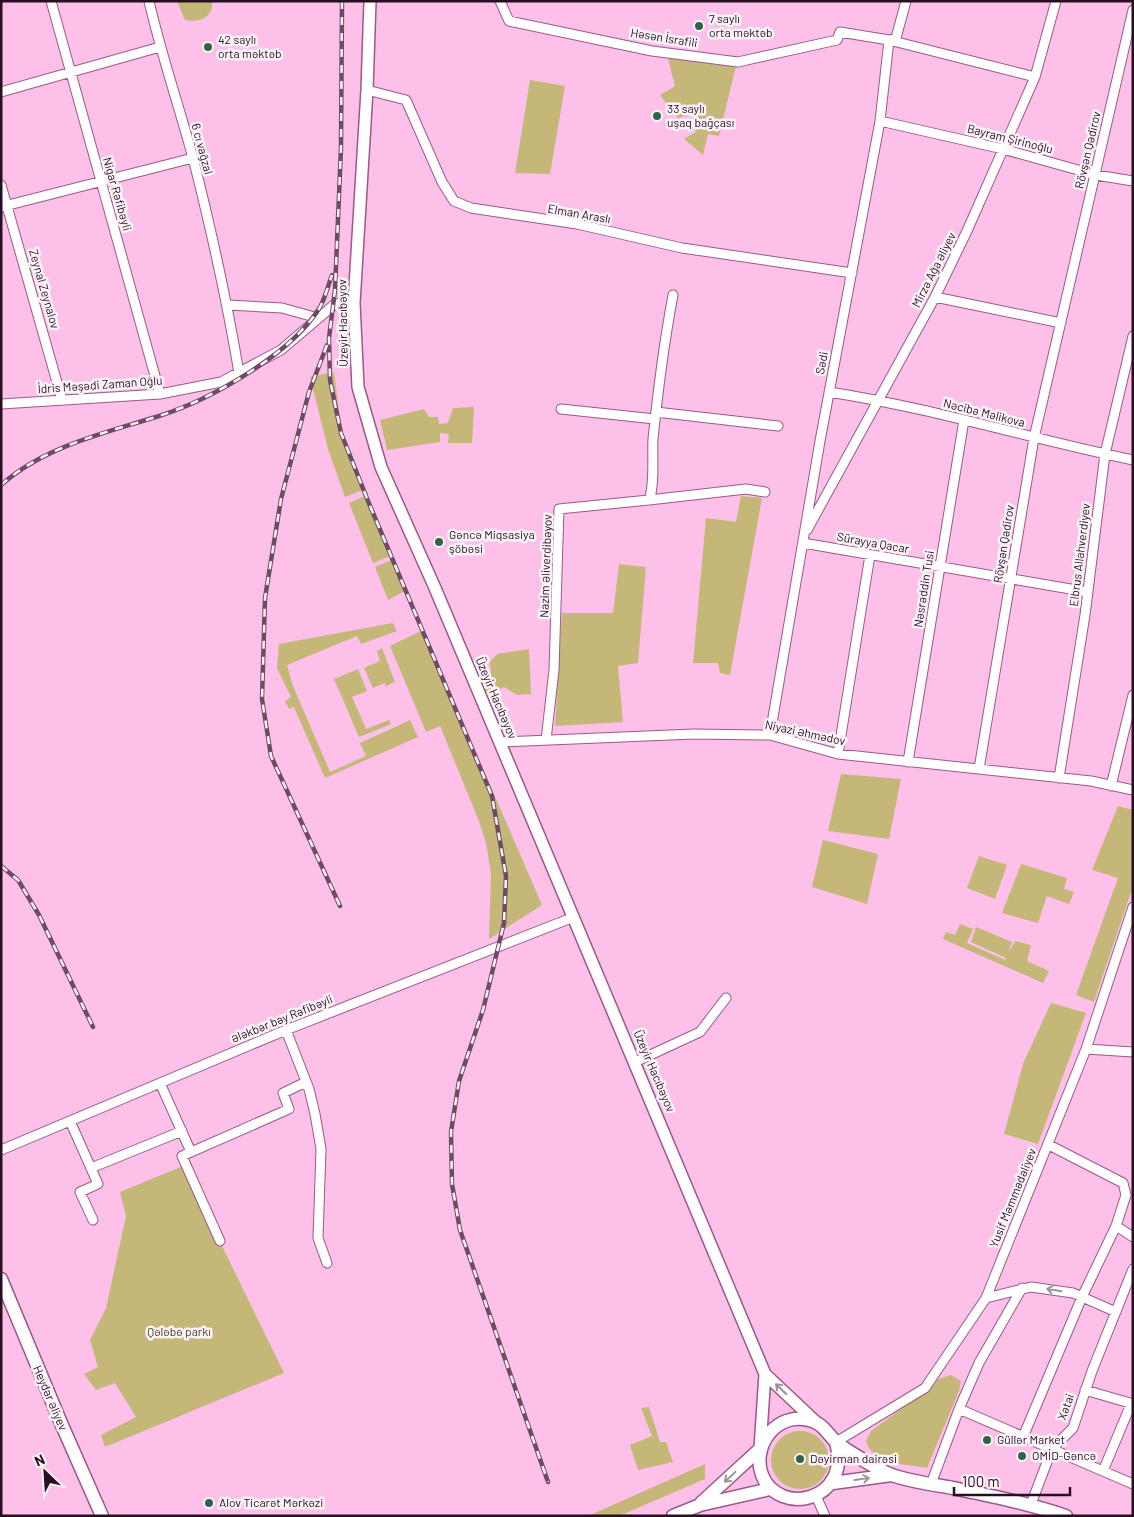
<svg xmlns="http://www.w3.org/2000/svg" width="1134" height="1517" font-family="Barlow,sans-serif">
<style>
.green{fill:#c4b778}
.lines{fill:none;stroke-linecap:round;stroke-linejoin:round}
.street-casing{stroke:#9b5888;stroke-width:11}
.secondary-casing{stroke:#9b5888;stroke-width:14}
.primary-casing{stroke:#9b5888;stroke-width:15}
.street{stroke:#fff;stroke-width:9}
.secondary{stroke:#fff;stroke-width:11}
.primary{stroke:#fff;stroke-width:12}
.rail-casing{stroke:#6f4a64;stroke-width:4.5}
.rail{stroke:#fcf4f9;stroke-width:2.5;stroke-dasharray:8;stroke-linecap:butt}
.oneway{stroke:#9e939b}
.poi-dot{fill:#306448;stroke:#fcf4f9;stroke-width:2}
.labels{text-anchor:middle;stroke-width:5;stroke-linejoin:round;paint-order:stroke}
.poi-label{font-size:12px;fill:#280e21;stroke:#fcf4f9;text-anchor:start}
.street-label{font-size:12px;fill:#280e21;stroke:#fcf4f9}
.park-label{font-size:12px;fill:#4b441d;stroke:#fcf4f9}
</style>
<rect width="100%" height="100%" fill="#fcc0e9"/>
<!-- green -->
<path class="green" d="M177,1H212C214,17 200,23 185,20Z
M667,55L736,66L719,136L708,134L703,155L684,139L696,132L692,114L678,118L660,95L675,86Z
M530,80L565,86L550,174L515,173Z
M334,372L342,434L365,489L345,497L328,449L310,377Z
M474,407L472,443H448L449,434L440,433V442L387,450L380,420L424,409L429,417H438L439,424L448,423L453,408Z
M367,495L393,555L373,563L349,503Z
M741,496L762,498L730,675L720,673L718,663H693L706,518L736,522Z
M394,559L407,590L388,600L375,567Z
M619,564L646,567L638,663L618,666L623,722L555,726L562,613H613Z
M393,623L397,631L361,644L357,636L287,665L293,686L330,772L366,756L360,743L410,720L418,737L325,778L294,707L289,709L285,701L291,697L277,668L279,644Z
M423,630L542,905L489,939L491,873L486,843L479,821L440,726L426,732L390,646Z
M382,648L395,682L386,686L385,683L373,688L364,668L380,661L377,651Z
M529,649L531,694L517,695L504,687L488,697L477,674L482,669L491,675L490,662L497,654Z
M358,669L367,691L352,697L366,729L389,720L391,724L359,737L334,679Z
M841,774L901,779L889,839L828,831Z
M1118,806L1133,810V886L1094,1002L1076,995L1118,878L1092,870Z
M823,840L878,854L867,904L812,887Z
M979,856L1007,865L995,899L967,888Z
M1021,864L1067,878L1064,889L1074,892L1069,904L1047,896L1038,923L1002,913Z
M960,924L973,929L967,943L1005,960L1006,958L971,942L976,927L1012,942L1008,953L1015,941L1031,945L1027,961L1049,971L1043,983L943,939L946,932L955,935Z
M1051,1003L1086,1013L1038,1144L1004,1134L1023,1064Z
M183,1166L284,1373L105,1447L101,1435L136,1417L115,1383L96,1390L84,1374L98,1367L90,1340L106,1308L126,1216L120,1192Z
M951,1375L961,1381L959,1391L927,1468C906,1464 873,1465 866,1441L871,1431L930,1388L938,1379Z
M649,1407L660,1442H666L673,1462L638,1470L630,1445L652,1436L641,1408Z
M771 1460a29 29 0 1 1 58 0a29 29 0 1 1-58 0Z
M705,1464V1479L619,1516H588Z"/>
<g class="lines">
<defs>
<path id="street" d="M51,1L160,394
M149,1C161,54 179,106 193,158C211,229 227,301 239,373
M500,1L509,21L652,51L738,62L837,40L840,32L889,40L1035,77
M367,90L406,100L442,182L454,201L471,208L577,224L682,248L852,273
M1,92L160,47
M880,121L1003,149L1096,175L1133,181
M1,185L62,400
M1,207L193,158
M935,297L1061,323
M228,305L282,308L318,318
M829,392C932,408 1031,439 1133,460
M1,404L160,394L221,382L281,350L335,304L354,303
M561,409L655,419
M656,412L778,426
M649,500L746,489L765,492
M807,530L935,297L967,231L1035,77L1056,1
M803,543L1088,592
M770,735L820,441L880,121L889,40L896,38L906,1
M546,740L554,670L559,509L649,500C655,485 652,456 653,439C658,390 664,343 673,295
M500,742L694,734L770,735L838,754L1091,781L1133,790
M838,754L870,555
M908,762L964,420
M979,769L1034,438L1133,10
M1059,778L1085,615L1105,454L1133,336
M1111,786L1133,695
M286,1030L309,1089L315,1114L321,1149L318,1238L327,1263
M1086,1049L1133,1052
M635,1062L700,1032L726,998
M160,1083L191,1152
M70,1121L98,1184L80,1192L93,1220
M1049,1145L1123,1183L1126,1195L1116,1226L1133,1237
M1,1150L286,1030L574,917
M91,1168L182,1131
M220,1241L182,1156L289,1109L283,1093L306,1082
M986,1298L1031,1287L1073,1293L1116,1312
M1085,1390L1133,1404
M959,1409L1133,1484
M1023,1437L1082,1297L1116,1226
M836,1442L925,1388L986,1298L1086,1049L1133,907
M1103,1471L1131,1404
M931,1484L959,1409L979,1363L1022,1288
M816,1496L825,1516
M1031,1504L1052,1449L1073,1428L1092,1371L1133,1269"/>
<path id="secondary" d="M370,1L367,90L354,303L358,387L381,467L435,588L765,1374
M760,1448L765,1374L817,1423"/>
<path id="primary" d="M1,1279L61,1423L102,1516
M836,1442C852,1502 778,1517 762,1475C752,1448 773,1416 803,1419C822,1421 825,1431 836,1442C844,1449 882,1472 892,1475C909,1481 929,1484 948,1487C987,1495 1027,1503 1066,1516
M833,1483L891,1475
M701,1503L760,1449
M673,1516L700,1505L770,1489"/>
</defs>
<!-- street casing -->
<use href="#street" class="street-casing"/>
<!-- secondary casing -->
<use href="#secondary" class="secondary-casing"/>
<!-- primary casing -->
<use href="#primary" class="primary-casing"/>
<!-- street -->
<use href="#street" class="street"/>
<!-- secondary -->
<use href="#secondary" class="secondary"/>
<!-- primary -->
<use href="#primary" class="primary"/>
<defs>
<path id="rail" d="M342,1L341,148L335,290L329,338L330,380L341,433L368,501L492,796L506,876L504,923L483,1010L459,1081L451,1132L452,1184L460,1230L548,1482
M327,345L309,392L281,499L265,598L262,699L271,756L340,906
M1,485C45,446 105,433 159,416C210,400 292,354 320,307C325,298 328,286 332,275
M1,866L18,880L39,915L93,1027"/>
</defs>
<!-- rail casing -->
<use href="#rail" class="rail-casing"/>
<!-- rail -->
<use href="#rail" class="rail"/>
</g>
<!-- one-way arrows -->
<defs><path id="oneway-shaft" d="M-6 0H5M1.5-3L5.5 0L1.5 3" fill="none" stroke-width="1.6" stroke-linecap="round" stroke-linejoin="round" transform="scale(1.25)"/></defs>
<g class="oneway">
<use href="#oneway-shaft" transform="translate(1054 1290) rotate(-170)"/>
<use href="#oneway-shaft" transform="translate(781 1389) rotate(-136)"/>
<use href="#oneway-shaft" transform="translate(730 1477) rotate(137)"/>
<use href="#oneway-shaft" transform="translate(862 1479) rotate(-8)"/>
</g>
<!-- markers -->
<g class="poi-dot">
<circle cx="699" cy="26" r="5"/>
<circle cx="208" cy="47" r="5"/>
<circle cx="657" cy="116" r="5"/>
<circle cx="439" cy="542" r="5"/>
<circle cx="987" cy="1440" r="5"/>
<circle cx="1022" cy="1456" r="5"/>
<circle cx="800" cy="1459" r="5"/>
<circle cx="209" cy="1503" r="5"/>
</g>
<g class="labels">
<!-- poi labels -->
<g class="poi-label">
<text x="709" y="23">7 saylı<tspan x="709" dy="14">orta məktəb</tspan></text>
<text x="218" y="44">42 saylı<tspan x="218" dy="14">orta məktəb</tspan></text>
<text x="667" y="113">33 saylı<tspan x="667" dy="14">uşaq bağçası</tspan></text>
<text x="449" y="539">Gəncə Miqsasiya<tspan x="449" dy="14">şöbəsi</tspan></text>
<text x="997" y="1444">Güllər Market</text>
<text x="1032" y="1460">OMİD-Gəncə</text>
<text x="810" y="1463">Dəyirman dairəsi</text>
<text x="219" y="1507">Alov Ticarət Mərkəzi</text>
</g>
<!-- street labels -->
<g class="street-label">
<text transform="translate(664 38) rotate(9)" y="4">Həsən İsrafili</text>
<text transform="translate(1010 139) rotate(14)" y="4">Bayram Şirinoğlu</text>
<text transform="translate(202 149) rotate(75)" y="4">6 cı vağzal</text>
<text transform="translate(1088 150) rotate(-77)" y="4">Rövşən Qədirov</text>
<text transform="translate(117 194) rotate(74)" y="4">Nigar Rəfibəyli</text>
<text transform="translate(579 214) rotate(10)" y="4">Elman Araslı</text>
<text transform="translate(934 270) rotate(-63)" y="4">Mirzə Ağa Əliyev</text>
<text transform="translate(44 289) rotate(74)" y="4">Zeynal Zeynalov</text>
<text transform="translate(343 323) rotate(-91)" y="4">Üzeyir Hacıbəyov</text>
<text transform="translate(822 363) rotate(-79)" y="4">Sədi</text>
<text transform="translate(100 385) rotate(-4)" y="4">İdris Məşədi Zaman Oğlu</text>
<text transform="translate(984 413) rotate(14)" y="4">Nəcibə Məlikova</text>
<text transform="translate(873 543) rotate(10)" y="4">Sürayya Qacar</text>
<text transform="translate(1004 544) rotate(-81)" y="4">Rövşən Qədirov</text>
<text transform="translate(1080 555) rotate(-83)" y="4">Elbrus Allahverdiyev</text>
<text transform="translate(546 566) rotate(-88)" y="4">Nazim Əliverdibəyov</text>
<text transform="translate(924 589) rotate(-81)" y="4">Nəsrəddin Tusi</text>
<text transform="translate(496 698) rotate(67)" y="4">Üzeyir Hacıbəyov</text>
<text transform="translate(805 733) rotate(12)" y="4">Niyazi Əhmədov</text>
<text transform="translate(282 1019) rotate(-22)" y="4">Ələkbər bəy Rəfibəyli</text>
<text transform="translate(654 1071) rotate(67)" y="4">Üzeyir Hacıbəyov</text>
<text transform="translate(1013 1198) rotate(-68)" y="4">Yusif Məmmədəliyev</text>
<text transform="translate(50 1398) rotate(67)" y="4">Heydər Əliyev</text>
<text transform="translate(1066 1407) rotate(-70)" y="4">Xətai</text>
</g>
<!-- park labels -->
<g class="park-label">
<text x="179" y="1336">Qələbə parkı</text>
</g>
</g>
<!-- border -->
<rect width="1134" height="1517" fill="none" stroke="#280e21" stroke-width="5"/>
<!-- north arrow -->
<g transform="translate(45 1472) rotate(335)" stroke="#fcf4f9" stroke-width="4" paint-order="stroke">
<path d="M0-4L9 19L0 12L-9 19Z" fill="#280e21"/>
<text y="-8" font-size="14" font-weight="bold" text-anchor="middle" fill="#280e21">N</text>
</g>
<!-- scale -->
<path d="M954 1487v8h116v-8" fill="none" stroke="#280e21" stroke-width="2.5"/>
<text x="962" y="1487" font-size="15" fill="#280e21" stroke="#fcf4f9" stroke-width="4" paint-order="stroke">100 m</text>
</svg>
